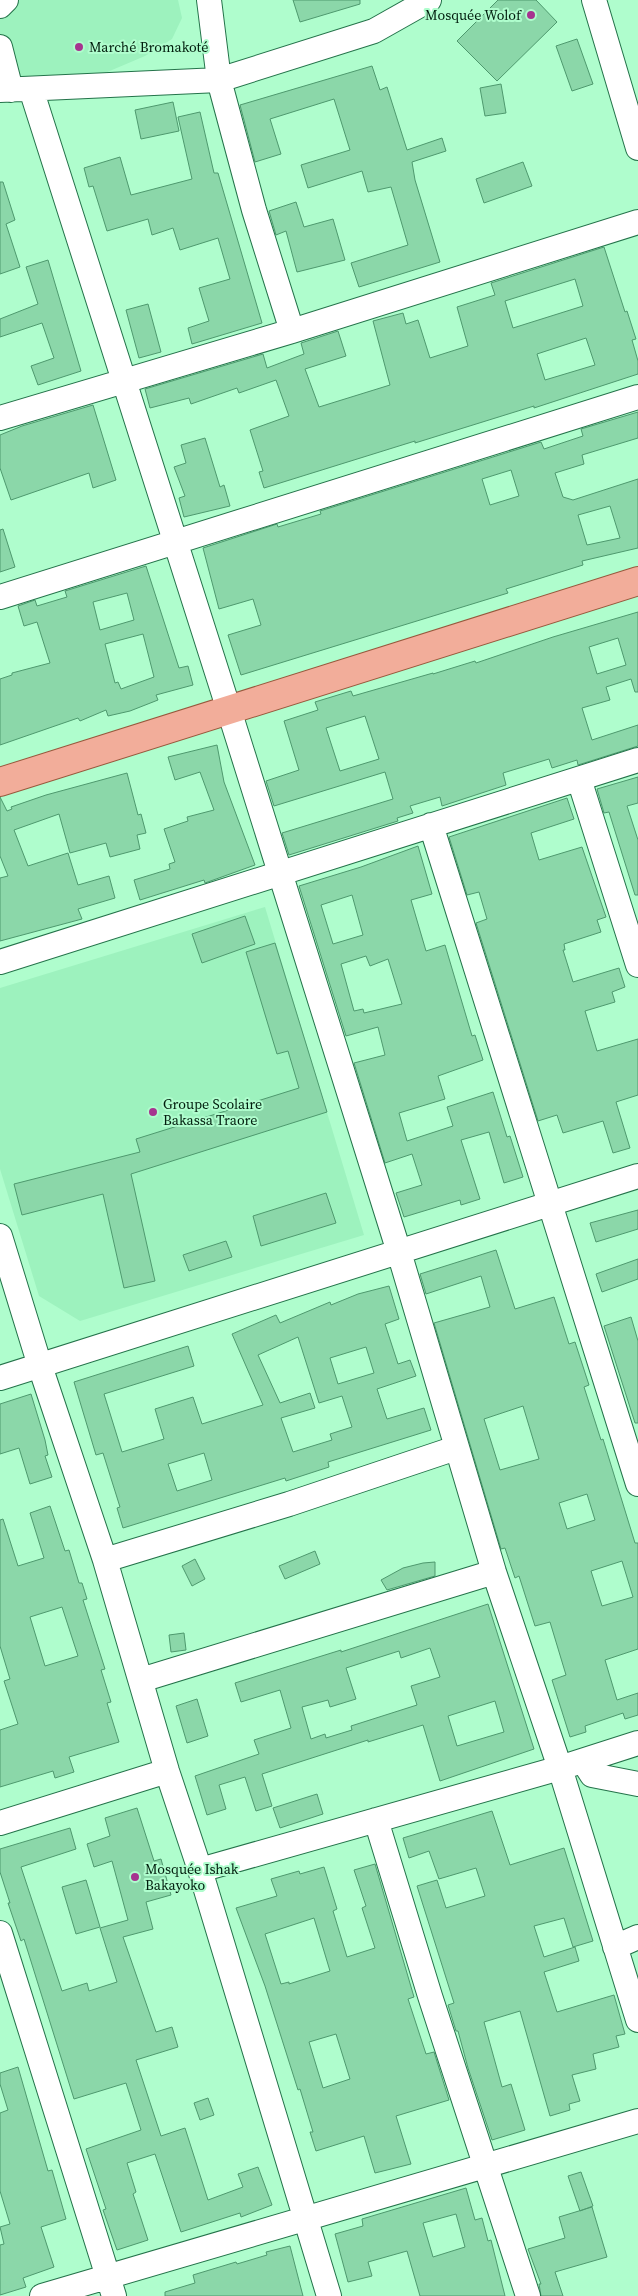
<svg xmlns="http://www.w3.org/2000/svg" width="638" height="2296" font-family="'Source Serif 4',serif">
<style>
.built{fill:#9df2be}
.building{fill:#8bd7a9;stroke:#4e996e;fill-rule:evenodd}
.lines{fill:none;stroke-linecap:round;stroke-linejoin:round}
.minor-casing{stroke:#24734a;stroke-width:26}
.major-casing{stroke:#97583c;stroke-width:30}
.minor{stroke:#fff;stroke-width:24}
.major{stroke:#f2ad9a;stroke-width:28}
.poi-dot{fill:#a6348f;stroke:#affdcd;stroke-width:2}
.labels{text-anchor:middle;stroke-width:4;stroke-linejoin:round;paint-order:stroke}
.poi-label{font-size:14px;fill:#001d0d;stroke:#affdcd;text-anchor:start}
</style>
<rect width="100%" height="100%" fill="#affdcd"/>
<!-- built -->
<path class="built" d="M0,0H178L182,18L172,39L145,56L105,73L0,77Z
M265,907L364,1235L80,1321L39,1296L0,1169V988Z"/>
<!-- building -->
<path class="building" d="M293,0H360V4L300,22Z
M498,0H536L557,22L497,81L457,41Z
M577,39L593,84L572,91L556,46Z
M372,66L380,90L387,87L407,150L442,138L446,151L412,162L415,180L440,262L359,287L351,263L408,245L391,187L368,192L362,171L308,188L301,165L350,150L334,99L270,119L281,154L255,162L240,105Z
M501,84L506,113L485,116L480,88Z
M173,102L179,131L141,139L135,110Z
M200,112L214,173H218L262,323L192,344L188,328L209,321L199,288L230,279L218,238L180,250L173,228L152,235L148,219L107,231L93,186L89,187L84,168L120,157L131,195L192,179L178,117Z
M523,162L532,186L484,203L476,179Z
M0,182H3L15,220L6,224L20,267L0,274Z
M296,202L304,227L333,219L345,260L297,272L286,231L276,235L269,211Z
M604,247L625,312L627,311L636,339L632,340L638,361V374L534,408V406L415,443V441L264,488L259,472L263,471L250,430L289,416L276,380L239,393L237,388L191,404L189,398L150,408L145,389L263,354L267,368L304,354L301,343L338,331L346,356L305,369L319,407L390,385L373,321L403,313L406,324L418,320L430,358L468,346L457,307L495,295L491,283ZM575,279L583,306L513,328L505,301ZM586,338L595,365L545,380L537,354Z
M48,260L81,371L38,385L31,366L54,358L42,323L0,337V319L38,304L26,267Z
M148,304L161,352L139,358L126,310Z
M93,405L116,480L93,488L89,473L11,500L0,468V435L22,426Z
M638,412V438L582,455L584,464L555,473L563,497L573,500L638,479V548L582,561L583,565L506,589L508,593L241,675L228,635L261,625L253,599L219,609L203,548L277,524L278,527L321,514L320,511L541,442L544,449L583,436L581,429ZM511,470L519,496L490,505L482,479ZM610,506L620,538L587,545L578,515Z
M205,438L220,487L224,485L230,506L184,517L179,498L185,496L174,467L186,463L181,445Z
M3,529L15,567L0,572V530Z
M146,566L179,668L188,666L193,685L156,695L158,700L130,711L108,716L106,710L80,721L78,718L0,745V679L12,675V673L50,663L37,622L24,626L18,606L35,600L37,606L67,597L65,591ZM127,593L134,620L100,630L93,602ZM143,634L154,677L121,689L118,682L115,683L105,644Z
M638,612V692H635L631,679L606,687L610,700L582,708L592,740L638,725V746L578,765L577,760L552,768L549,759L503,773L506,785L442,806L440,797L410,806L413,813L397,818L398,821L289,855L282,833L393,799L385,772L274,806L266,781L299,770L284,721L318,710L315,702L351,691L353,696L433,673V674L475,661L476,663L553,637ZM618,638L626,665L597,674L589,647ZM365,716L379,759L340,771L326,728Z
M217,745L224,782L255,865L205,883L204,880L140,900L134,880L170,869L169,864L175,862L164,829L188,821L187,817L214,810L200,772L175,780L168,757Z
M127,773L138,815L141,814L146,833L137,835L140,849L110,857L106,843L70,853L59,814L14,830L28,866L68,853L78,885L109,876L115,898L78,909L82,919L0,941V878L8,876L0,856V797L7,811L12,809L11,807L46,795Z
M638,777V803L627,806L638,840V895H635L609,812L604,813L597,789Z
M567,798L574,819L531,833L539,860L582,847L606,917L597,920L601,932L564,944L565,950H563L573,982L619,968L625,987L612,992L615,1002L585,1011L597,1051L638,1039V1095L616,1102L630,1148L613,1153L603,1121L563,1133L557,1115L538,1121L476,923L487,919L479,892L467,895L449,837Z
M418,846L432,894L411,900L426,951L445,945L472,1036L475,1035L483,1060L438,1076L445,1099L399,1113L407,1141L453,1126L447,1107L493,1092L507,1137L510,1136L523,1177L504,1183L489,1132L461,1140L480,1199L461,1205L460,1200L404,1217L396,1193L422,1185L412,1154L385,1163L354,1063L385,1055L378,1027L346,1036L299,886L361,867ZM352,895L363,935L333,944L321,905ZM366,956L370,966L388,959L402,1004L364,1013L363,1009L354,1011L341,964Z
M245,916L255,944L202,963L192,934Z
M275,943L327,1112L131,1174L155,1281L124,1288L103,1194L22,1215L14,1184L140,1152L136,1139L299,1088L288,1051L277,1054L246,952Z
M326,1193L336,1223L261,1246L253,1216Z
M638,1210V1229L596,1242L590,1223Z
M226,1241L232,1257L189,1271L183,1255Z
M496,1250L515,1309L554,1297L569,1344L575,1342L589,1385L584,1387L601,1440L603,1439L635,1543H638V1649L605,1660L617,1700L638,1693V1715L625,1719L623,1713L585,1726L586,1732L570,1737L552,1680L566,1675L550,1622L535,1626L519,1576L515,1578L505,1548L501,1549L434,1323L490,1307L481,1276L426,1294L420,1274ZM523,1406L539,1459L500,1470L484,1419ZM587,1494L595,1520L567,1529L559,1503ZM622,1561L633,1597L602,1606L591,1571Z
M638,1259V1279L602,1292L596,1274Z
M389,1286L399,1319L385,1324L398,1364L410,1360L416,1376L377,1389L387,1419L424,1408L431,1430L328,1462L329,1467L286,1481L285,1478L123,1528L117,1508L120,1507L103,1453L96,1455L74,1382L188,1346L194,1366L104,1394L122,1452L164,1439L155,1409L193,1397L202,1424L263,1405L232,1334L276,1315L280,1323L330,1302L331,1305L358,1294ZM298,1337L319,1403L342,1396L352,1427L330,1434L332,1440L293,1452L281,1418L315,1408L310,1393L280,1403L258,1355ZM366,1347L374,1373L338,1384L330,1358ZM204,1453L212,1480L177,1491L168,1464Z
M631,1317L638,1341V1423H635L604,1326Z
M31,1394L45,1440L48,1455L45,1456L52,1477L30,1484L19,1448L0,1454V1404Z
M50,1506L65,1551L69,1550L79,1583H82L87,1599L83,1600L105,1669L101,1670L111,1702L107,1703L119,1742L69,1757L74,1772L55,1778L53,1771L0,1787V1730L18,1724L4,1681L10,1679L0,1646V1520L3,1519L18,1566L44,1558L30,1513ZM62,1607L78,1656L45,1666L30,1617Z
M315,1551L320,1564L285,1579L279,1566Z
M195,1559L205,1579L192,1586L182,1566Z
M435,1562V1576L387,1590L381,1580L403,1568L423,1563Z
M488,1604L534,1749L440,1781L423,1725L368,1742V1740L262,1774L272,1806L256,1811L245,1777L219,1785L226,1809L207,1815L195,1776L259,1754L254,1740L291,1728L280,1690L241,1702L235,1683L341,1650V1652ZM430,1648L440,1677L411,1686L417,1705L351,1726L352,1730L326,1738L325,1734L311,1739L302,1707L328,1700L330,1707L356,1699L346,1668L399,1651L401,1658ZM495,1701L504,1732L457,1746L448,1716Z
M184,1633L186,1650L171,1652L169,1635Z
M197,1699L208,1736L187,1743L176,1706Z
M317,1794L323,1814L280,1828L273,1808Z
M137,1808L154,1861L161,1859L171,1895L146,1902L153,1929L123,1937L156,2032L172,2027L178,2047L136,2060L161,2136L185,2128L208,2200L243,2187L238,2174L258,2167L272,2205L241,2217L240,2213L181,2232L155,2154L127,2163L136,2192L133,2194L148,2240L117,2250L103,2210L106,2209L86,2149L141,2130L126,2083L74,2099L24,1939L21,1941L8,1903H10L0,1872V1849L70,1828L76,1849L21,1867L62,1991L87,1983L89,1991L117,1982L100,1928L128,1920L112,1861L94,1867L87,1844L110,1836L105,1818Z
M492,1811L510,1865L564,1848L593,1941L573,1947L564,1918L534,1926L544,1957L575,1947L579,1961L544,1972L557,2012L614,1995L625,2034L616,2036L619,2047L593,2054L596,2069L572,2075L580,2101L569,2104L570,2110L550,2116L520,2011L484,2022L502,2087L511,2084L525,2130L492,2140L468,2068L458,2031H456L448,2005L454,2003L417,1886L437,1880L446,1908L485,1896L476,1868L439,1879L429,1851L409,1858L403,1838Z
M375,1864L414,1997L408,1999L426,2054L434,2052L449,2100L396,2116L411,2164L375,2173L364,2136L316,2151L310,2132H313L300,2089L298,2090L265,1986L236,1908L277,1896L271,1879L299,1871L300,1874L324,1867L337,1909L333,1911L347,1957L375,1948L362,1908L366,1906L354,1870ZM314,1918L330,1971L289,1984V1982L281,1984L265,1934ZM336,2034L350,2079L323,2088L309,2042Z
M86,1880L100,1927L76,1934L62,1887Z
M18,2067L48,2171L52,2170L66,2219L41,2227L54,2267L23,2278L26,2287L0,2295V2245L4,2244L0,2227L10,2224L0,2191V2113L8,2110L0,2084V2073Z
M208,2098L214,2115L200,2120L194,2103Z
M581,2172L593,2206L580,2211L568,2176Z
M466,2188L475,2220L482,2218L488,2241L491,2240L505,2296H420L407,2251L368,2262L372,2276L348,2282L335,2234L363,2226L362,2219ZM456,2214L465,2247L433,2257L423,2223Z
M592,2207L607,2257L555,2272L563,2296H541L539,2284H541L528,2249L565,2238L559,2217Z
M290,2246L303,2296H165V2292L195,2283L193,2275L236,2262L237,2264L267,2255L266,2252Z"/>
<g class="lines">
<defs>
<path id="minor" d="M209,0L219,80L254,210L292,331
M594,0L638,148
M0,6L6,0
M0,47L11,90
M31,89L229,710L399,1252L494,1572L560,1768L638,2020
M0,90L219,80L374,31L429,0
M0,418L292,331L638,222
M0,597L638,397
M579,779L638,965
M431,825L638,1484
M0,962L638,760
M0,1236L40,1366L105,1560L167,1771L200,1870L329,2296
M0,1378L638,1176
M105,1560L289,1504L456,1448
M141,1680L494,1572
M583,1761L592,1775L638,1784
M376,1820L430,1996L528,2296
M0,1823L167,1771
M200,1870L560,1768L638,1743
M0,1933L114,2296
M615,1947L638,1937
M42,2296L638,2121"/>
<path id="major" d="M0,782L638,581"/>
</defs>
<!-- minor casing -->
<use href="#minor" class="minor-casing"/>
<!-- major casing -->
<use href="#major" class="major-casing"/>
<!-- minor -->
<use href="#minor" class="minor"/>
<!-- major -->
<use href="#major" class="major"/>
</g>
<!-- markers -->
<g class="poi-dot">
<circle cx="531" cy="15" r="5"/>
<circle cx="79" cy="47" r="5"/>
<circle cx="153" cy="1112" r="5"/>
<circle cx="135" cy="1877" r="5"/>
</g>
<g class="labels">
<!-- poi labels -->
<g class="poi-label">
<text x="521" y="20" text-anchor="end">Mosquée Wolof</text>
<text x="89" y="52">Marché Bromakoté</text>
<text x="163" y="1109">Groupe Scolaire<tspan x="163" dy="16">Bakassa Traore</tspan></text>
<text x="145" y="1874">Mosquée Ishak<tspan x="145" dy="16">Bakayoko</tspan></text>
</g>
</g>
</svg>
